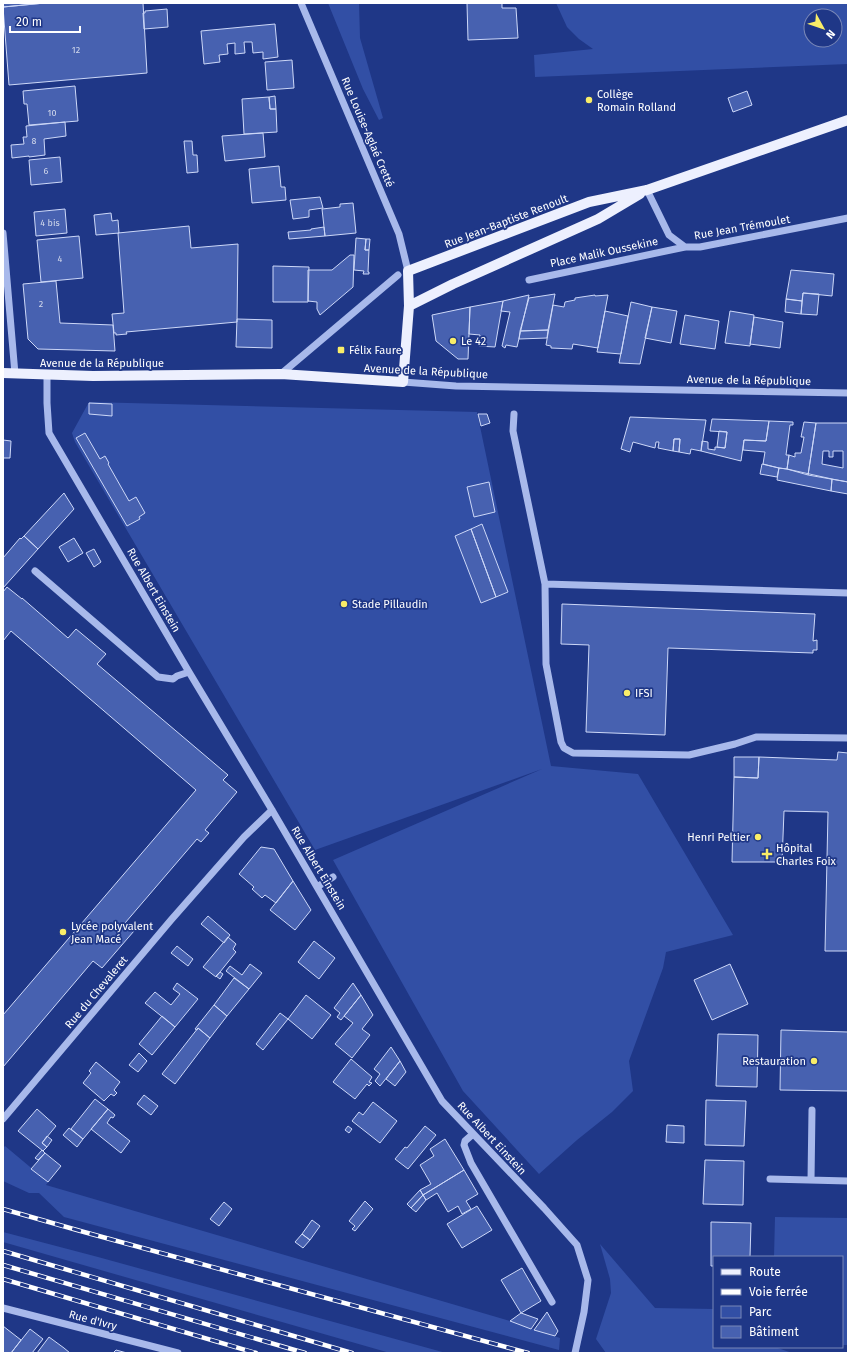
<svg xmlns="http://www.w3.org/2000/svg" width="851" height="1356" font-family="'Fira Sans',sans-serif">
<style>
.green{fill:#324fa5;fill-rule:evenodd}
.building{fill:#4761b0;stroke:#cdd8f8;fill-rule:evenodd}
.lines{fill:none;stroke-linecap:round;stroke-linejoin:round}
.minor{stroke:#a8b9eb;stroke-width:7}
.major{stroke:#edf0fe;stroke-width:10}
.rail-casing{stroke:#fff;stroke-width:4.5}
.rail{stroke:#1f3787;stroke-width:3;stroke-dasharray:9;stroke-linecap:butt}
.poi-dot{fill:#f9ed68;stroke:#1f3787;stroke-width:1.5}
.labels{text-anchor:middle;stroke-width:3.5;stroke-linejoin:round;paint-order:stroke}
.number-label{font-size:9px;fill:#d1d8eb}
.poi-label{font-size:11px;fill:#fff;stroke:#1f3787;text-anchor:start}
.street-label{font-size:11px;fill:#fff;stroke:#1f3787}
</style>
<rect width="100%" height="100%" fill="#1f3787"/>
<!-- green -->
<path class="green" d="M328,3H359L360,38L383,118L379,120L363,89Z
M556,3H848V64L535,77L534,55L593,49L579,39L567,27ZM811,16H835V40H811Z
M89,402L477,412L551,766L638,774L733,935L666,952L663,968L629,1061L633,1091L612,1112L577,1140L539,1174L463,1091L333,860L542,769L315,850L75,442L72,433Z
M5,1146L48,1182L46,1185L510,1321L560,1338L559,1350L64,1217L39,1193H29L3,1181V1148Z
M775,1217L848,1218V1345H842V1257H774Z
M3,1232L98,1257L446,1353H390L3,1242Z
M600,1244L655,1308L714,1309V1347H775L792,1353H606L596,1339L611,1293L610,1279Z"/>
<!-- building -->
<path class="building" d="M3,3H45L3,7Z
M45,3H143L147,73L9,85L3,7Z
M467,3H502V8H516L518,38L468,40Z
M167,9L168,27L144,29L143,13H145V11Z
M275,24L278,57L263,59V52L253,53L252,42H244L245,53L235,54V43L227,44L228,54L219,55L220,62L204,64L201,31Z
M292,60L294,88L267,90L265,62Z
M75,86L78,121L29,125L27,104H24L23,91Z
M747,91L752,105L733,112L728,98Z
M275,96L276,109H270L269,97Z
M269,97L270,109H276L277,132L244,134L242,99Z
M65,122L66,136L44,139L45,155L29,157V156L12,158L11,145L24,144L23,137H27L26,126Z
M263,133L265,157L225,161L222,136Z
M184,141H192L193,155H197L198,172L187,173Z
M60,157L62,182L31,185L29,160Z
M279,166L281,187H285L286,200L252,203L249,169Z
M320,197L323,208L309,210V217L293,219L290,200Z
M353,203L356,233L325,236L322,209L340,207V204Z
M65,209L67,233L36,236L34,212Z
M111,213L112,221L118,220L119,233L96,235L94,215Z
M189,226L191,248L238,244L237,322L126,332L127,334L116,335V333H114L112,314L124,313L118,233Z
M324,227L325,236L289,239L288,232L311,230V229Z
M79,236L83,278L41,282L37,240Z
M356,238L366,239L365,250H369L368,272H369V274H363L364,271L354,270Z
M366,239H370L369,250H365Z
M350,255H354L353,287L320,315L317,309V302L308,301V270H332Z
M273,266L309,267L308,302H273Z
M791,270L834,274L832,296L803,293L802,301L786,299Z
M56,281L60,323L113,325L115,351L38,349L28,339L23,284Z
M803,293L819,294L817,315L801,314Z
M555,294L548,330L520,331L529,298Z
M529,295L517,347L506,345L505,348L502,346L510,312L501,311L503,301Z
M595,295V296L608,295L598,348L573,344L572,349L551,348V346L546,345L553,305L564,307L565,302L575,300V298Z
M786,299L802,301L801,314L785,312Z
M503,301L495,347L479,346L480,335L469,334L470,307Z
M631,302L652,307L640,364L619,363Z
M470,307L468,359H458L436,341L432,315Z
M652,307L677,311L671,343L645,338Z
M605,311L628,316L621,354L597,352Z
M730,311L754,315L750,346L725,343Z
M685,315L719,321L715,349L680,344Z
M754,317L783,322L780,348L750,344Z
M237,319L272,320V348L236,347Z
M548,330L547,338L519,339L520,331Z
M89,403L112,404V416L89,414Z
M478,414H487L490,423L481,426Z
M630,417L706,420L701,451L691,449L690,454L679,452L680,439H674L673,451L658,448L659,442H656L655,448L633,442L630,452L621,449Z
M712,419L769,421L766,441L744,440L741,461L701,451L702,441L708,442V449L715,450V447L725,448L727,432L710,431Z
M769,421L793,422V425H790L786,455H789L787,469L779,468L763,464L765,452L743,450L744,440L766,441Z
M804,422L816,423L808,475L787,469L789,455L795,457V453H801L804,437H801Z
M816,423H848V482L808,475ZM823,451H829V457H833V451H843V468L822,464Z
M719,431L727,432L725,448L717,447Z
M85,433L100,459L105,456L109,463L108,464L129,501L136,497L145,513L139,517L140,519L127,526L76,438Z
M674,439H680L679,452L673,451Z
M3,440L11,441L10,458H3Z
M762,464L779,468L777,477L760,474Z
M779,468L787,469L832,479L831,491L777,480Z
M832,479L848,482V494L831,491Z
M489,482L495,512L474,517L467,487Z
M64,493L74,509L38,549L24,536Z
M482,524L508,592L496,597L471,529Z
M471,529L496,597L481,603L455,536Z
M24,536L38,549L3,588V558L20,538L21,539Z
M74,538L83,553L68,562L59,547Z
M94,549L101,562L94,567L86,553Z
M7,587L22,599V598L68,638L76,629L106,654L97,664L228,775L223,780L237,792L205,830L209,833L201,842L197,839L125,923L134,931L102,968L93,961L3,1067V1015L196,790L11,631L3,641V592Z
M562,604L815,614L813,641L817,640V650H813V653L668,648L665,735L586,732L589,645L561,644Z
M838,752L848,753V951H825L828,812L784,811L782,862H732L734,777L758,778L759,757L837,760Z
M734,757H759L758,778L734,777Z
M261,847L274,849L293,881L276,903L265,895L262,898L252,889L254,887L239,874Z
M293,881L311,910L295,930L270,910Z
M208,916L230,935L224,943L201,924Z
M228,937L236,944L233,949L236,952L216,977L203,967Z
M314,941L335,958L319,979L298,962Z
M177,946L193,959L188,966L171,953Z
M250,964L262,973L249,989L226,971L230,966L242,975Z
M730,964L748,1004L712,1020L694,980Z
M220,972L223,974L220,979L216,976Z
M234,978L249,989L227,1016L214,1005Z
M177,983L198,999L175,1027L145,1003L155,992L171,1005L180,994L173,989Z
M353,983L361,995L341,1020L337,1017L340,1013L334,1008Z
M306,995L331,1015L312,1039L288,1019Z
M361,995L373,1015L362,1029L370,1035L352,1058L335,1044L353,1023L344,1016Z
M214,1005L227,1016L210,1038L198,1028L197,1030L195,1029Z
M280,1013L288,1019L263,1050L256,1044Z
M162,1016L175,1027L152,1055L139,1044Z
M198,1028L210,1038L175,1084L162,1074Z
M781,1030L848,1032V1091L780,1090Z
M718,1034L758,1035L757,1087L716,1086Z
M391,1047L400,1061L380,1086L375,1081L380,1074L374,1069Z
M139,1053L147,1061L138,1072L129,1065Z
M351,1059L372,1077L369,1082L372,1083L369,1086L367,1084L355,1099L333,1082Z
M400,1061L406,1072L395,1086L386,1079Z
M96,1062L120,1082L114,1090L117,1093L114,1096L111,1094L104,1101L83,1083L91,1073L89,1071Z
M144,1095L158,1106L151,1115L137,1104Z
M95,1099L108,1109L83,1139L71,1129Z
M706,1100L746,1101L744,1146L705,1145Z
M373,1102L397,1121L380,1143L352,1121L359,1112L363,1115Z
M37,1109L56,1126L42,1143L47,1147L43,1151L18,1131Z
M108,1109L115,1115L113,1118L111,1117L107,1123L130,1141L121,1153L91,1129Z
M667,1125L684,1126V1143L666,1142Z
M348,1126L352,1129L349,1133L345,1130Z
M425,1126L436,1135L408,1169L395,1159L405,1147L407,1148Z
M69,1128L83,1139L77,1147L63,1135Z
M47,1136L52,1140L47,1147L42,1143Z
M445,1139L464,1170L423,1195L420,1190L431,1184L420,1165L434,1156L430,1149Z
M42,1150L45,1153L38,1160L35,1158Z
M45,1153L61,1166L48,1182L31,1169Z
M705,1160L744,1161L743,1205L703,1204Z
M464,1170L478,1194L466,1201L471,1209L462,1214L458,1206L448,1212L437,1193L426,1200L423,1195Z
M420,1190L423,1195L411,1208L407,1204Z
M423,1195L426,1200L416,1212L411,1208Z
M365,1201L373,1209L355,1231L352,1229L355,1226L349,1221Z
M224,1202L232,1209L219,1226L210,1219Z
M477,1206L492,1230L462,1248L447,1224Z
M312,1220L320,1226L310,1240L302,1234Z
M711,1222L751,1223L750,1257H714V1266H711Z
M302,1234L310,1240L303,1248L295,1242Z
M522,1268L541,1301L521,1313L501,1280Z
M547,1312L558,1331L555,1336L534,1330Z
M521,1313L538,1319L531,1329L510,1321Z
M3,1326L21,1340L11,1353H3Z
M30,1329L43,1339L32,1353H11Z
M49,1337L64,1348L70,1353H37Z
M116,1350L127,1353H113Z"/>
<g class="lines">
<!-- minor -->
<path class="minor" d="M301,3L399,234L408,271
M647,190L669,235L685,247
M3,233L15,374
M529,280L685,247H700L848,218
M281,374L398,275
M47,376V403L49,433L189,672L272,810L442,1101L544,1208L577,1245L588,1280L584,1312L575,1353
M403,382L456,386L848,393
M514,414L513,431L545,584L546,664L561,742L564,748L573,753L689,755L735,744L756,737L848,738
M35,571L158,677L173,679L177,676L189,672
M545,584L848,593
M317,887L333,877
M3,1119L171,920L244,837L272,810
M473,1134L465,1141L464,1145L471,1163L552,1302
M770,1179L848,1181
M811,1180L812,1110
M3,1308L178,1353"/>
<!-- major -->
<path class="major" d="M409,306L453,284L598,219L640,194
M3,373L93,376L281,374L403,382L409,306L408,271L589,202L647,190L848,120"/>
<defs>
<path id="rail" d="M3,1209L84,1232L528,1353
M3,1251L352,1353
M3,1265L305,1353
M3,1279L256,1353"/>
</defs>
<!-- rail casing -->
<use href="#rail" class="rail-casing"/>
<!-- rail -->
<use href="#rail" class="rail"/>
</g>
<!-- markers -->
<g class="poi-dot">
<circle cx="589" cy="100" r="4"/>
<circle cx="453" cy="341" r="4"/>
<rect x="337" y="346" width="8" height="8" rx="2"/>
<circle cx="344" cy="604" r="4"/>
<circle cx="627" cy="693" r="4"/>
<circle cx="758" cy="837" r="4"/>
<path d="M765 848h4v4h4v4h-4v4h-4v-4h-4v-4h4z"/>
<circle cx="63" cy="932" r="4"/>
<circle cx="814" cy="1061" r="4"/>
</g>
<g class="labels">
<!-- number labels -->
<g class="number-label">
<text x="76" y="53">12</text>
<text x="52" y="116">10</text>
<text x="34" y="144">8</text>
<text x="46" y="174">6</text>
<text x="50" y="226">4 bis</text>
<text x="60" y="262">4</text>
<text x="41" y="307">2</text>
</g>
<!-- poi labels -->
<g class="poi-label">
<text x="597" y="98">Collège<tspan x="597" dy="13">Romain Rolland</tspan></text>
<text x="461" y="345">Le 42</text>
<text x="349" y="354">Félix Faure</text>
<text x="352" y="608">Stade Pillaudin</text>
<text x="635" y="697">IFSI</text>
<text x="750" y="841" text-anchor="end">Henri Peltier</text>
<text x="776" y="852">Hôpital<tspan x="776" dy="13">Charles Foix</tspan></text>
<text x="71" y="930">Lycée polyvalent<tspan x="71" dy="13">Jean Macé</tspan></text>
<text x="806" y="1065" text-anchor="end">Restauration</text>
</g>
<!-- street labels -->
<g class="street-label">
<text transform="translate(368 132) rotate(67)" y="4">Rue Louise-Aglaé Cretté</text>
<text transform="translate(506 221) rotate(-21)" y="4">Rue Jean-Baptiste Renoult</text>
<text transform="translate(742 227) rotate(-10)" y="4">Rue Jean Trémoulet</text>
<text transform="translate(604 252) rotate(-12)" y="4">Place Malik Oussekine</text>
<text x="102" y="367">Avenue de la République</text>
<text transform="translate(426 371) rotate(3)" y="4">Avenue de la République</text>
<text transform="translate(749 380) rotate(1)" y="4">Avenue de la République</text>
<text transform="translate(154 590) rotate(60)" y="4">Rue Albert Einstein</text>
<text transform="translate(319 868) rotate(59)" y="4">Rue Albert Einstein</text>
<text transform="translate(96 992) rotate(-50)" y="4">Rue du Chevaleret</text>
<text transform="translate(492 1138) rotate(47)" y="4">Rue Albert Einstein</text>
<text transform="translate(93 1320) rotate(15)" y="4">Rue d'Ivry</text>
</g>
</g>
<!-- border -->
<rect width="851" height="1356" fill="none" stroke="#ffffff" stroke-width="8"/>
<!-- legend -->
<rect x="713" y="1256" width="130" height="92" fill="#1f3787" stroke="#7987b7"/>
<rect x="721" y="1269" width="20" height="6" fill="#edf0fe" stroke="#7987b7"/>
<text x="749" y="1276" font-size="12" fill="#ffffff">Route</text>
<rect x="721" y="1289" width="20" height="6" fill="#ffffff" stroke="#7987b7"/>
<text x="749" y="1296" font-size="12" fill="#ffffff">Voie ferrée</text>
<rect x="721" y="1306" width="20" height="12" fill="#324fa5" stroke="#7987b7"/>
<text x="749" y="1316" font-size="12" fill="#ffffff">Parc</text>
<rect x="721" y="1326" width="20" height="12" fill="#4761b0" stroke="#7987b7"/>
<text x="749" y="1336" font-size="12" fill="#ffffff">Bâtiment</text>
<!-- north arrow -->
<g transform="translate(823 28) rotate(130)"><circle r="19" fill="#1f3787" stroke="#7987b7"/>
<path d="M0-3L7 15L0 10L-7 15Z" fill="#f9ed68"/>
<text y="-6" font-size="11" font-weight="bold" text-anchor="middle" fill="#ffffff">N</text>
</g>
<!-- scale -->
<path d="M10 26v6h70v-6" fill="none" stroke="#ffffff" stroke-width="2"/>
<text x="16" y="26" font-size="12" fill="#ffffff" stroke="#1f3787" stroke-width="3" paint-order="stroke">20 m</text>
</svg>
